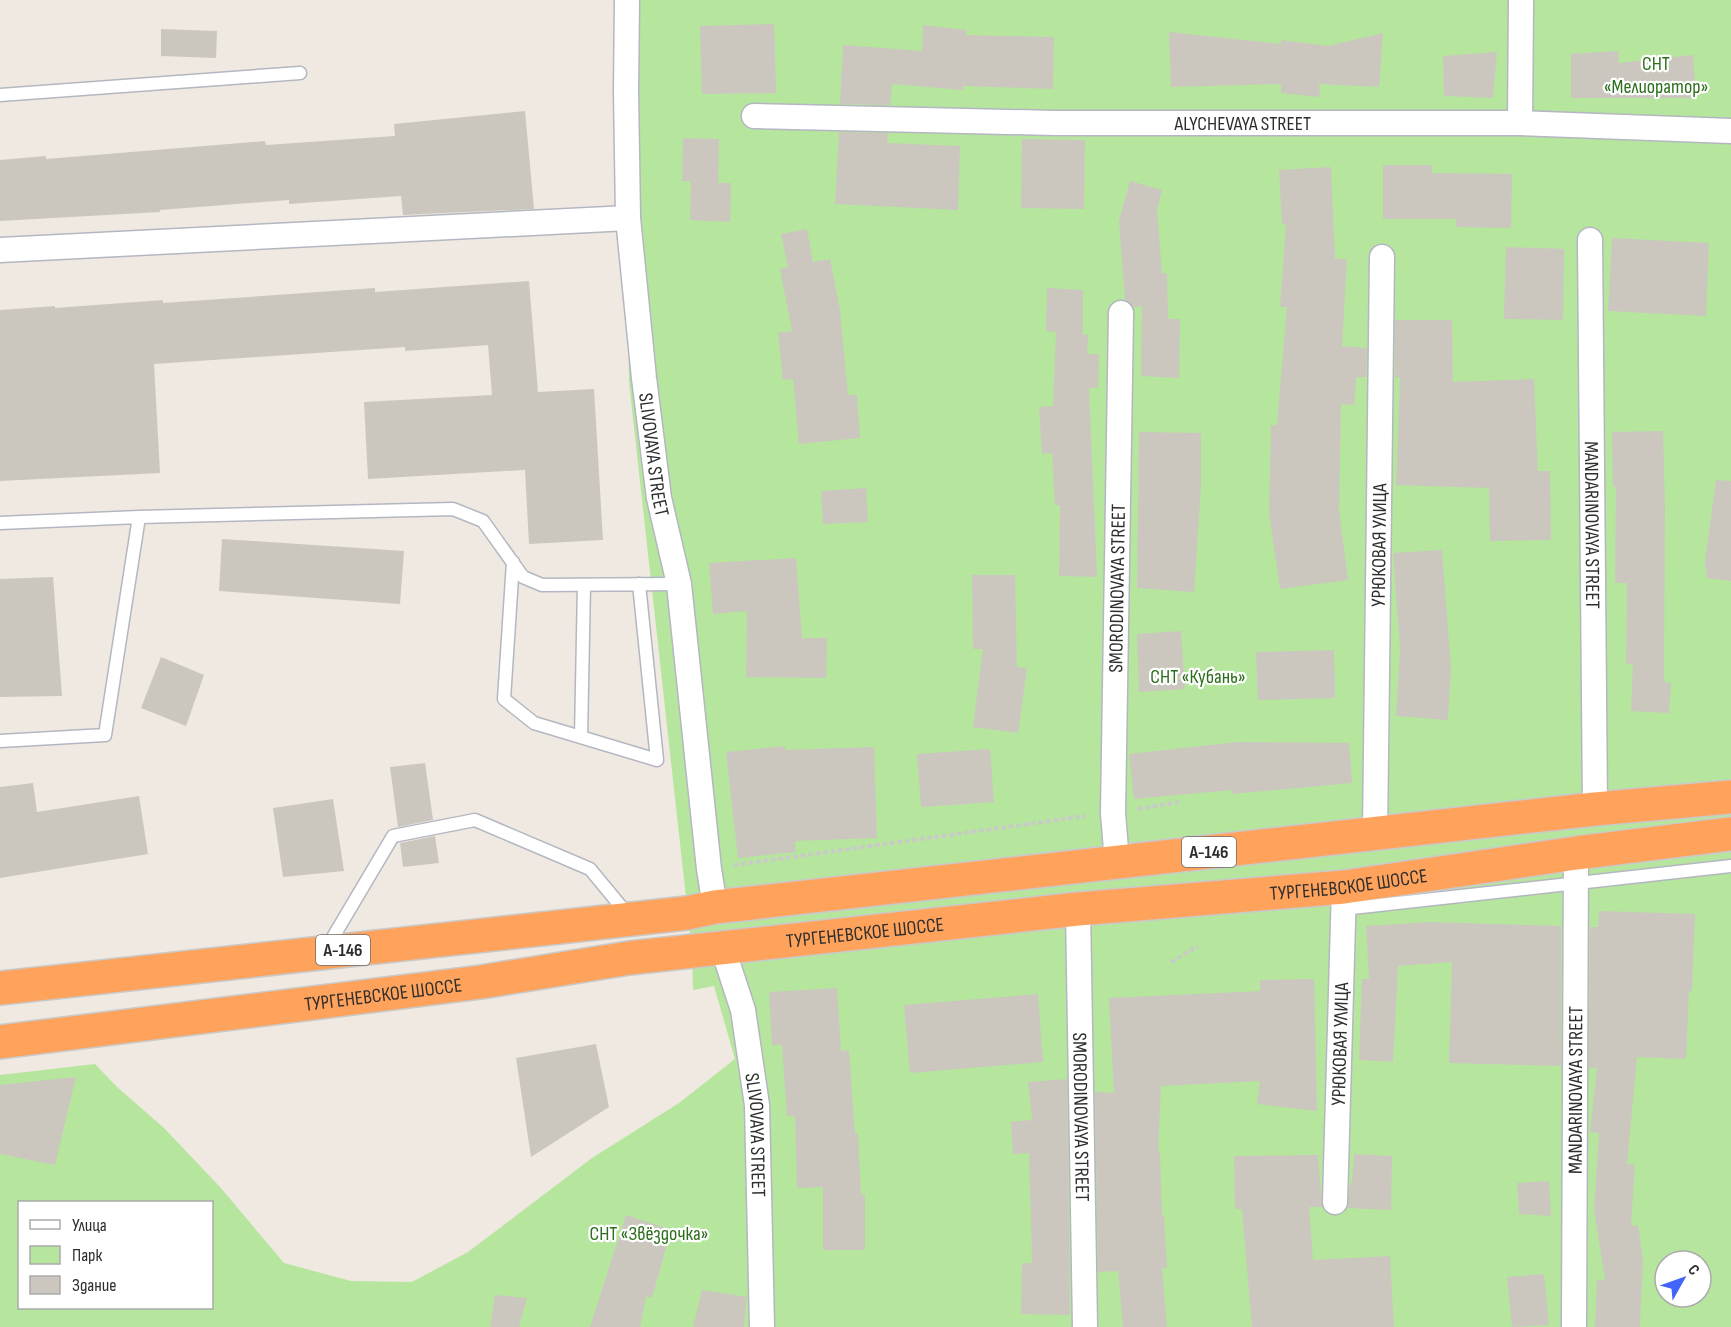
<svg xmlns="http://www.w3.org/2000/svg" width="1731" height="1327" font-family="'Sofia Sans Condensed',sans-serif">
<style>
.green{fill:#b6e59e;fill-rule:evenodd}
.building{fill:#cbc7bf}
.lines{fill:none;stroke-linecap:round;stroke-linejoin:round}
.lane-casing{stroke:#b4b7c1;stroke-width:15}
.street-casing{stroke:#b4b7c1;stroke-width:27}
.highway-casing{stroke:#c9c9c9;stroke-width:36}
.path{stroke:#c9c9c9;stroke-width:4;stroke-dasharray:4.5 3;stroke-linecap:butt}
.lane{stroke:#fff;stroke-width:12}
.street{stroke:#fff;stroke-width:24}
.highway{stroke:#ffa35c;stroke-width:33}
.labels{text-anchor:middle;stroke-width:4.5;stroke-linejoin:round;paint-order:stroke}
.shield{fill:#fff;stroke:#6d6d6d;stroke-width:1.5}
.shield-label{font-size:18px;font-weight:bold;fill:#2e2e2e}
.park-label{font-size:20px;fill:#2c6e1b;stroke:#fff}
.street-label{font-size:20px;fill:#2e2e2e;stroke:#fff}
</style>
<rect width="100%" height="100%" fill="#efe9e1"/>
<!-- green -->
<path class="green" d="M617,0H1731V1327H0V1075L95,1064L117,1087L164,1128L220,1187L284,1263L351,1281L412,1282L468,1252L592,1158L679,1103L735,1059L714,986L693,990L692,952L629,382L625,135ZM20,1202H212V1308H20ZM1665,1261H1701V1297H1665Z"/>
<!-- building -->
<path class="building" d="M774,24L776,93L702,94L700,26Z
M923,25L967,30L966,35L1054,37L1053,89L963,86V90L892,84L890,105L840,104L843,45L922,51Z
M161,29L217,31L216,58L161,56Z
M1169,32L1281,44V40L1328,46L1383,33L1379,87L1319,84L1320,97L1281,93V84L1171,87Z
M1619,51L1618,63L1693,55L1696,98H1571V54Z
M1497,52L1493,98L1444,96L1443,56Z
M525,111L534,209L403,215L401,196L289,204V200L160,210V212L0,221V160L46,156V159L265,141L266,145L395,136L394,124Z
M839,132L888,133L887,143L960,146L958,210L835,204Z
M683,138L719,139L718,183H731L730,222L690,220L691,181H682Z
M1022,139L1085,140L1084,209L1021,208Z
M1383,165H1432V173L1512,174L1511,228L1456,227V219H1383Z
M1331,167L1335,259H1347L1342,346L1367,348L1366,377H1356L1354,405L1341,404L1339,510L1348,580L1280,589L1269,513L1271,425H1277L1287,307H1280L1286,224H1282L1279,170Z
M1130,181L1162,190L1157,210L1162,273H1167L1168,319H1180L1179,378L1141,376L1142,306L1134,307L1125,300L1119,221Z
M807,229L813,262L830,259L840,310L848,395H857L860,438L799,444L793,379L783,380L778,333L792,331L780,269L788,267L781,234Z
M1612,238L1709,243L1706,316L1608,311Z
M1506,247L1564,249L1563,320L1504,319Z
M529,281L538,392L594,389L603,540L529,544L525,470L368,479L364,402L492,395L488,345L405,351V347L154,364L160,473L0,481V310L55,306V308L163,300V303L375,288V292Z
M1047,288L1083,290V335H1088L1087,354H1099L1098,388H1089L1097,577L1059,576L1060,505H1055L1052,453L1042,454L1039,407L1053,406L1056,332L1046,331Z
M1395,320H1452L1453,382L1534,379L1538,471H1550L1551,540L1490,541L1489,488L1396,485L1400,377H1395Z
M1663,431L1665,507L1664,682L1671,683L1669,713L1631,711L1633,664H1626L1627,583H1615L1616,487H1613L1612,432Z
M1139,432L1201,433V485L1194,592L1137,588Z
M1716,480L1731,481V581L1707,578L1705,561Z
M866,488L868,522L823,524L821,491Z
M222,539L404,551L400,604L219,591Z
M1442,550L1451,669L1448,720L1396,716L1400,649L1393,553Z
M796,558L802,638H827L826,678L746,677L747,611L713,614L709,563Z
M972,575H1015L1017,667L1027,668L1018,733L973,727L983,649H973Z
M53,577L62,696L0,697V579Z
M1181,631L1185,689L1139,692L1137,634Z
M1334,650L1335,698L1258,700L1256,652Z
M161,657L204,675L186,726L141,708Z
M1238,742L1349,743L1352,783L1232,794L1231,790L1134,799L1129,754Z
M785,746V750L874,747L877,838L795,841L796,852L738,858L726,752Z
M990,749L994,802L921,807L917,754Z
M425,763L433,820L398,827L390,767Z
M33,783L37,812L139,796L148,854L0,878V787Z
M333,799L344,871L283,877L273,808Z
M435,836L439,863L403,867L400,843Z
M1599,911L1695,914L1692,991H1689L1686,1059L1637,1057L1627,1164L1635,1165L1631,1226L1638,1225L1643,1259L1640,1327H1595L1597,1280H1605L1594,1209L1599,1133L1590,1132L1597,1068H1589L1590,927H1598Z
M1430,922L1561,926V1066L1449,1063L1452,962L1398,966L1393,1062L1359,1060L1362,979H1369L1366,926Z
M1314,979L1317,1111L1257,1104L1260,1081L1161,1086L1158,1151H1160L1162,1215H1164L1167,1268H1162L1167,1327H1123L1118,1271L1098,1272L1095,1092L1114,1093L1109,998L1260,991V980Z
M837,988L841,1051L849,1050L855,1134H858L861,1195H865V1250H823V1187L797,1188L795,1116H787L782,1045H772L769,992Z
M1038,994L1043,1062L910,1073L904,1005Z
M596,1044L609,1107L531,1157L516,1058Z
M76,1077L55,1165L0,1154V1085Z
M1067,1079L1070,1315L1021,1314L1022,1263H1032L1029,1153L1013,1154L1011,1122L1032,1120L1028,1082Z
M1354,1154L1392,1156L1391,1210L1348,1208L1350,1183H1352Z
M1318,1155L1322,1207H1309L1313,1260L1390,1256L1394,1327H1252L1242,1209H1235L1234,1156Z
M1549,1181L1551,1216L1519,1214L1517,1183Z
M626,1215L671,1230L652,1298L646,1296L640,1327H590Z
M1544,1274L1549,1325L1512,1327L1507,1277Z
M702,1290L747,1297L744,1327H693Z
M495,1295L527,1298L519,1327H490Z"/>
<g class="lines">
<defs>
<path id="lane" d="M0,95L300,73
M0,523L139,517L453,509L483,521L523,577L542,585L679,584
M513,562L504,699L534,723L657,760L639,584
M581,737L584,585
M0,741L105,735L139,517
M1343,909L1731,866
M326,949L393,836L475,820L590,869L628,915"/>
<g id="street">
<path id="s1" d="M627,0L626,91L628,218L644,378L659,498L679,584L709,869L715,907"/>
<path id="s2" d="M754,116L1054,123H1520L1731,131"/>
<path d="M1520,123L1521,0"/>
<path id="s3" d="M1590,240L1595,809"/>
<path d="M0,250L628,218"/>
<path id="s4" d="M1375,835L1382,257"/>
<path id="s5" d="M1117,862L1113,813L1121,313"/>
<path id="s6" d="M1078,909L1085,1327"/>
<path id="s7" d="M723,949L743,1010L757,1105L762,1327"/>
<path id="s8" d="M1335,1202L1344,887"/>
<path id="s9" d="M1574,1327L1576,853"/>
</g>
<g id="highway">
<path d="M0,988L687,913L715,907L1595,809L1731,797"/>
<path id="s10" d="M0,1042L481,982L629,958L1078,909L1344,887L1576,853L1731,834"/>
</g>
</defs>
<!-- lane casing -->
<use href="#lane" class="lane-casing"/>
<!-- street casing -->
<use href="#street" class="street-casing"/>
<!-- highway casing -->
<use href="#highway" class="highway-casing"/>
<!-- path -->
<path class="path" d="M1138,809L1179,802
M734,865L1086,816
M1171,962L1198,946"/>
<!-- lane -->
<use href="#lane" class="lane"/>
<!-- street -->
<use href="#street" class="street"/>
<!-- highway -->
<use href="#highway" class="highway"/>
</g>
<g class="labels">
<!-- shield labels -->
<g class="shield">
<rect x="1182" y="837" width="54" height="30" rx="4.5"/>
<rect x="316" y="935" width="54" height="30" rx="4.5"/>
</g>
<g class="shield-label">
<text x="1209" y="858">А-146</text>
<text x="343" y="956">А-146</text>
</g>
<!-- park labels -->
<g class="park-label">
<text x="1656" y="70">СНТ<tspan x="1656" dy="23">«Мелиоратор»</tspan></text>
<text x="1198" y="683">СНТ «Кубань»</text>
<text x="649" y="1240">СНТ «Звёздочка»</text>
</g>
<!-- street labels -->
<g class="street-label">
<text dy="7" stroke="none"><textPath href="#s2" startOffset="489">ALYCHEVAYA STREET</textPath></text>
<text dy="7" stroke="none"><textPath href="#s1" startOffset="456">SLIVOVAYA STREET</textPath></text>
<text dy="7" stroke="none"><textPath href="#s3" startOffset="285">MANDARINOVAYA STREET</textPath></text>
<text dy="7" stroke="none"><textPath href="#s4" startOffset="290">УРЮКОВАЯ УЛИЦА</textPath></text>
<text dy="7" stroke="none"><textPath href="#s5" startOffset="274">SMORODINOVAYA STREET</textPath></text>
<text dy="7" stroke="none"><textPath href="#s10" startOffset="1358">ТУРГЕНЕВСКОЕ ШОССЕ</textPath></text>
<text dy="7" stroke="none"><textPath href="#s10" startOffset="872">ТУРГЕНЕВСКОЕ ШОССЕ</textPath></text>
<text dy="7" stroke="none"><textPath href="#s10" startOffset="386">ТУРГЕНЕВСКОЕ ШОССЕ</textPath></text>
<text dy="7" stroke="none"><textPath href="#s8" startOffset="158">УРЮКОВАЯ УЛИЦА</textPath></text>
<text dy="7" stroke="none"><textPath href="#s9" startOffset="237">MANDARINOVAYA STREET</textPath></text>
<text dy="7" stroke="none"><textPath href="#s6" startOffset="208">SMORODINOVAYA STREET</textPath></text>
<text dy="7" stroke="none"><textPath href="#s7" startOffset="190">SLIVOVAYA STREET</textPath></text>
</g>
</g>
<!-- legend -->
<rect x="18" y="1201" width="195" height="108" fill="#ffffff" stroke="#ababab" stroke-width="1.5"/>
<rect x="30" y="1220" width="30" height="9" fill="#ffffff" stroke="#ababab" stroke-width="1.5"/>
<text x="72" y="1231" font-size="18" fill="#2e2e2e">Улица</text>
<rect x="30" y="1246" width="30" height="18" fill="#b6e59e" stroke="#ababab" stroke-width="1.5"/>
<text x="72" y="1261" font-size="18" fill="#2e2e2e">Парк</text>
<rect x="30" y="1276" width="30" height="18" fill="#cbc7bf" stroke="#ababab" stroke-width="1.5"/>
<text x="72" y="1291" font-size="18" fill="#2e2e2e">Здание</text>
<!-- north arrow -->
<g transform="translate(1683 1279) rotate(50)"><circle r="28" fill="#ffffff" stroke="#ababab" stroke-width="1.5"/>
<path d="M0-4.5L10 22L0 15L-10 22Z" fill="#4264fb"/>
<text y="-9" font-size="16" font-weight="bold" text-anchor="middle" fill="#2e2e2e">С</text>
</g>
</svg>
